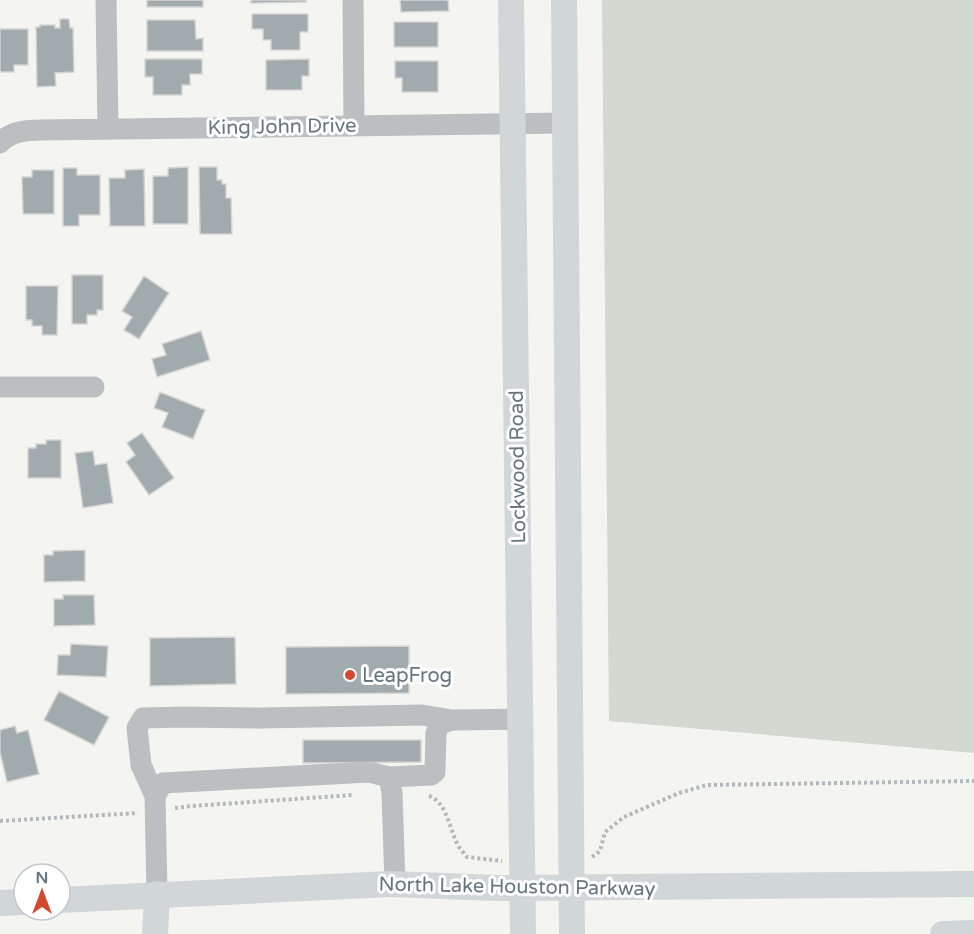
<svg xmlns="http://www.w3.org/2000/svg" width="974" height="934" font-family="'Varela Round',sans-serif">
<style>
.green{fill:#d4d8d0}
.building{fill:#a1abae;stroke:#d5d5d3;stroke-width:1.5}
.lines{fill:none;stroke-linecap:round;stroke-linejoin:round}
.path{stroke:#b5b8ba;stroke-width:4;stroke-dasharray:3 3;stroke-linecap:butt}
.minor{stroke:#bbbfc2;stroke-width:21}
.major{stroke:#d1d6d9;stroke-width:26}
.poi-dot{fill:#d44830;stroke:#fff;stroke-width:2}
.labels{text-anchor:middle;stroke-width:6;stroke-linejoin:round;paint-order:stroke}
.street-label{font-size:20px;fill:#65767f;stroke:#fff}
.poi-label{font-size:20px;fill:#65767f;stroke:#fff;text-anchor:start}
</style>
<rect width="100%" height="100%" fill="#f4f4f0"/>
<!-- green -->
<path class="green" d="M602,0H974V753L609,721Z"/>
<!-- building -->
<path class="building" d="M147,0H203V7H147Z
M251,0H306V2L251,3Z
M400,0H448L449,11L401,12Z
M252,14H308V32H300V50H271V40H263V29H252Z
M60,19H69L70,28H73L74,72L55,73L56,86L37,87L36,27H40V25H55V28H60Z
M147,20H195L196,39L203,38V51H147Z
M394,22H438V47H394Z
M0,29H28V65H14V72H0Z
M145,59H202V74H190V85H182V95H153V77H145Z
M309,59V76H302V90H266V60Z
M395,61H438V92H402V78H395Z
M188,167V224H153V176H168V168Z
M199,167H217V180H222V184H226V198H231L232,234H200Z
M63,168H77V175H100V215H79V226H63Z
M144,169L145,226H110L109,178H125V170Z
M32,170H54V214H23L22,177H32Z
M72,275H103V310H97V315H87V324H72Z
M144,276L169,293L139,339L124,330L132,317L122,311Z
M26,286H58L57,335H42V326H32V320H26Z
M201,331L210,360L157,377L152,359L166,355L162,344Z
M160,392L205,410L193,439L162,427L168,413L154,408Z
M142,433L174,478L149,495L126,462L135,455L127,443Z
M46,440H61V478H28V448H36V444H46Z
M93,451L95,465L107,463L113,503L83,508L75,453Z
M85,550V581L44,582V555H53V551Z
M63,595H94L95,625L54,626V599H63Z
M235,637L236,684L150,686V638Z
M71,644L108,646L106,677L57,675L58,655H70Z
M409,646V693L286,694V647Z
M59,691L109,717L94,745L44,720Z
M15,726L17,733L28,730L39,774L7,782L0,752V730Z
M303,740H421V762L303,763Z"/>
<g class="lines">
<!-- path -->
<path class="path" d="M429,796C446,802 449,826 456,841C458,847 463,852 467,857L502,861
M175,808L192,806L353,795
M0,821L138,813
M592,857L600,851L605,832L624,817L679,793L707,785L974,781"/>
<!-- minor -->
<path class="minor" d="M106,0L108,129
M353,0L354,125
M0,143C10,131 28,130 42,130L565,123
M0,387H94
M389,777L431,775L435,772L436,733L440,724L452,720L520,719
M155,796L141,765L137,728L143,718L183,717L261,718L422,715L452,720
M157,894L155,796L163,783L369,772L389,777L392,793L395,884"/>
<!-- major -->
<path class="major" d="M511,0L523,934
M564,0L572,934
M60,900L390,884L498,888L974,884
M0,903L24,902
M155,934L157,894
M943,934L974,933"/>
</g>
<!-- markers -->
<circle class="poi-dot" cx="350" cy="675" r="6"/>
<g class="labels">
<!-- street labels -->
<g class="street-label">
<text transform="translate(282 126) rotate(-1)" y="7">King John Drive</text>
<text transform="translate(517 467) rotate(-91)" y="7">Lockwood Road</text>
<text transform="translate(517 886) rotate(1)" y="7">North Lake Houston Parkway</text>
</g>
<!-- poi labels -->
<g class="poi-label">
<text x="362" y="682">LeapFrog</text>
</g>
</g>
<!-- north arrow -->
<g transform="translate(42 892)"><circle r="28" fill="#ffffff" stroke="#c1c8cc" stroke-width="1.5"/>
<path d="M0-4.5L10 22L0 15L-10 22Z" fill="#d44830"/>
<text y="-9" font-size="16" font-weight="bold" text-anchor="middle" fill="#65767f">N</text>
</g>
</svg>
